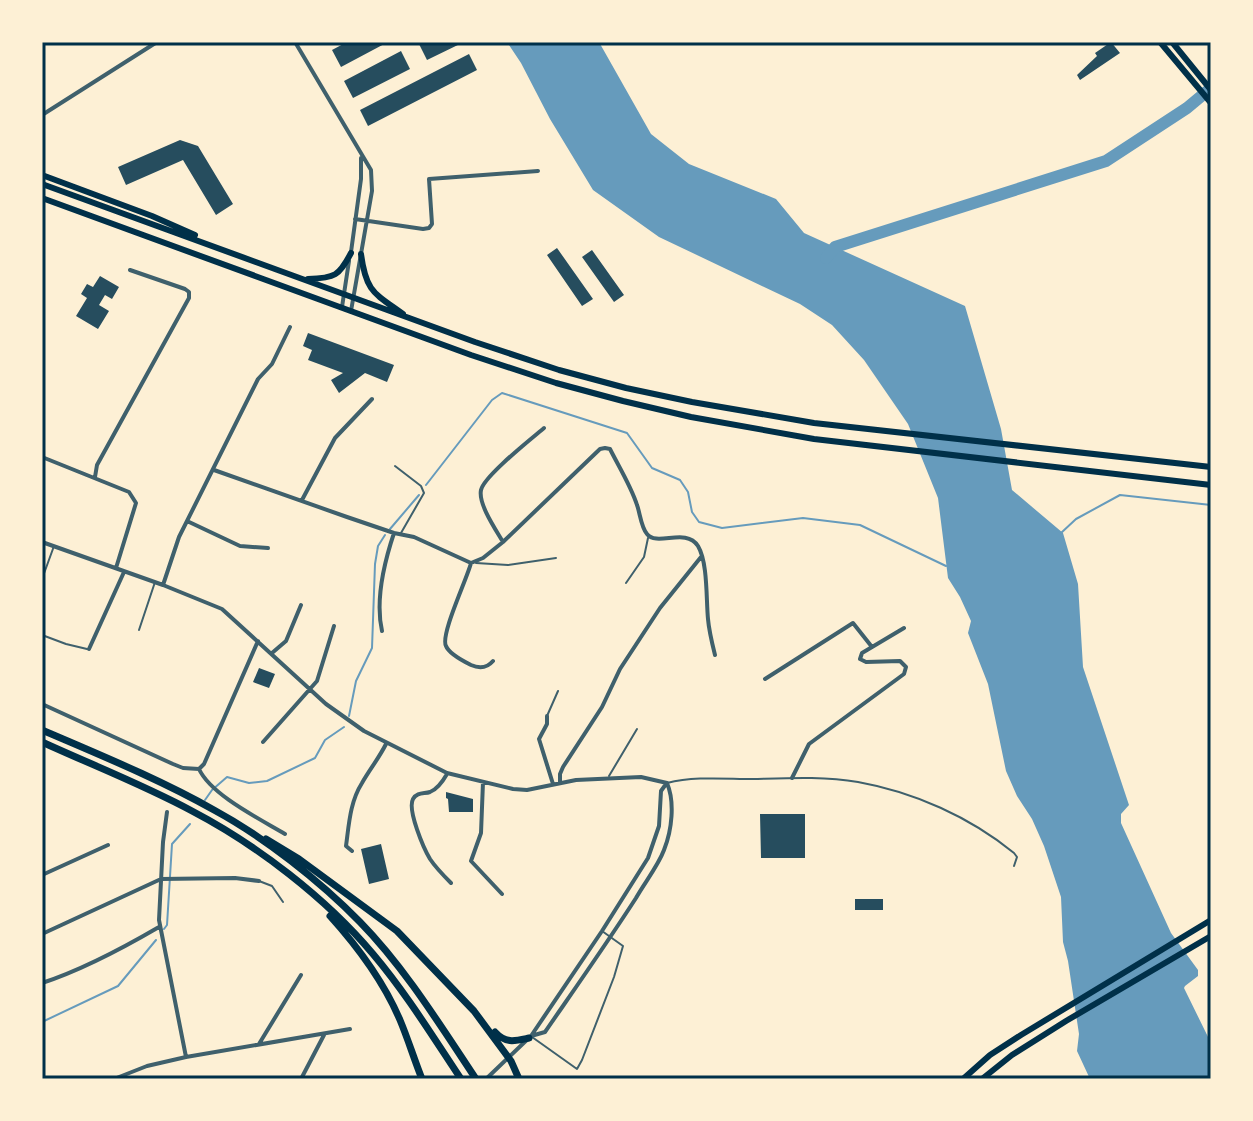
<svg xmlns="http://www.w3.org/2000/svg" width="1253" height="1121" font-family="'Open Sans',sans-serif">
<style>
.water{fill:#669bbc}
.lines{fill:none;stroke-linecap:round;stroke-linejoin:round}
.stream{stroke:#669bbc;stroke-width:2}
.river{stroke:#669bbc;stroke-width:12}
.building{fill:#264d5e}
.service{stroke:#3f606c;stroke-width:2}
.minor{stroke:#3f606c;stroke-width:4}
.primary{stroke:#003049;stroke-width:6}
.motorway{stroke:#003049;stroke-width:7}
.neatline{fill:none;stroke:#003049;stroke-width:3}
</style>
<rect width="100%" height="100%" fill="#fdf0d5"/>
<!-- water -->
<path class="water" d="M507,42H599L651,134L689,164L776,199L804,233L965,306L1001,429L1012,490L1063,533L1078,584L1083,667L1129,805L1121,814V823L1171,933L1198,970V976L1185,986L1184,988L1211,1043V1079H1090L1077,1051L1079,1034L1068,961L1063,942L1061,897L1044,846L1032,819L1017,796L1006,771L988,684L968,633L971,621L960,597L948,578L938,498L908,424L864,360L832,325L800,304L659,237L593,190L550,119L521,63Z"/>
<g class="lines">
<!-- stream -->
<path class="stream" d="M426,485L492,400L502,393L627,433L652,468L680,480L688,492L692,512L699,522L722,528L803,518L860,525L946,566
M390,529L419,495
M1061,533L1076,519L1120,495L1211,505
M349,716L356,681L372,648L375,564L378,546L385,535
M205,800L212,790L227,777L249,783L267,781L315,758L325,740L344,727
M164,929L167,925L172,844L190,824
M42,1022L118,986L156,940"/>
<!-- river -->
<path class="river" d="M826,258L835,247L1106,161L1187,108L1211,88"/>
</g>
<!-- building -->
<path class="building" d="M347,42H388L341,67L332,50Z
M418,42H464L427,60Z
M1111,42L1120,53L1080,80L1077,75L1097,56L1095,53Z
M401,51L410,69L353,98L344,81Z
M469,54L477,70L368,126L360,110Z
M180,140L198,146L233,204L216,215L183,160L126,185L118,167Z
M557,248L593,299L582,306L547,255Z
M592,250L624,295L614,302L582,257Z
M100,276L119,287L112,299L105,295L99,305L109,311L98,329L76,316L87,298L81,294L87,284L93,287Z
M308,333L394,365L387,382L365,373L339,393L331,380L343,373L308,360L312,350L303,346Z
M259,668L275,674L269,688L253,682Z
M446,792L473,799V812H449L448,799L446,798Z
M760,814H805V858H761Z
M381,844L389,879L369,884L361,849Z
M855,899H883V910H855Z"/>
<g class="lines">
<!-- service -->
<path class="service" d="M395,466L421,486L424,493L401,533
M476,563L508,565L556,558
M42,579L54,546
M626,583L644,557L648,538
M139,630L155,582
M42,635L66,644L87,649
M547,716L558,691
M609,776L637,729
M667,783C695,776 725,779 753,779C788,778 824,776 858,782C914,792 970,817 1014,853L1017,857L1014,866
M259,881L272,886L283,902
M532,1037L577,1069L582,1060L614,977L623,946L602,931"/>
<!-- minor -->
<path class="minor" d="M295,42L371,170L372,191L351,311
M42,115L157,42
M355,219L423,229L429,228L432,224L429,179L538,171
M351,252L361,179V158
M342,307L349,261
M42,457L129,492L136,503L116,568
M214,470L347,517L394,533L414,537L471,563
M95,477L97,465L189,298V292L185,289L130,270
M302,500L335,438L372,399
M187,521L240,546L268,548
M42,542L163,585L222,609L326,704L364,731L447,773L513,789L527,790L576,780L641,777L667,783
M503,542C496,530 478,504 481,490C484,476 531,439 544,428
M471,563L483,558L503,542L600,449L605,448L610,449C619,467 631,486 637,505C640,513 641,527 647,534C657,547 686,527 698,546C708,563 706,599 708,619C709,631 712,643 715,655
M471,563C467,579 440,635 446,646C449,654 463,661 471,665C480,669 487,668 493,661
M163,585L179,537L258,379L272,364L290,327
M382,631C375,600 384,563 394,533
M89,649L124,572
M272,653L286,641L301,605
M765,679L853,623L872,647
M42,704L173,764L183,768L199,769
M547,716V724L539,739L553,784
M263,742L317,681L334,626
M199,769L204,764L258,641
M199,769C211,795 260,819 285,834
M447,774C443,781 438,789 430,792C424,794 417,792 413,799C407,810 424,849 430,859C436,868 444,876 451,883
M792,778L809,744L904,674L906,667L900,661L866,662L860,659L862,653L904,628
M483,782L481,833L471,861L502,894
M560,782V774L563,767L602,707L620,669L660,608L701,557
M167,812L163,842L159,920L186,1057
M352,851L346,846C349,824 350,802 362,783C370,769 379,758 386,744
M42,875L108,845
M42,934L161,879L235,878L259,881
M42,983C82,970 123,948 159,927
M531,1036L545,1032C576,987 607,943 636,898C645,882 658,866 664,850C672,830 675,802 667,783
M259,1044L301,975
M114,1079L147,1066L186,1057L350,1029
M301,1079L324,1035
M486,1079L531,1036L602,931L648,858L659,826L661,791L666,784"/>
<!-- primary -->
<path class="primary" d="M1160,42L1211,103
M1172,42L1211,90
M42,175L152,216L195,235
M42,184L475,342L559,370L626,388L692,402L814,423L1211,467
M42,198L471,355L556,383L623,401L691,417L814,439L1211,485
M361,254C366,292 374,293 403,314
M308,279C335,278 339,276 351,253
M963,1079L990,1055L1021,1035L1211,920
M982,1079L1012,1055L1066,1021L1211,936"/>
<!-- motorway -->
<path class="motorway" d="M42,730C100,755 159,779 214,810C264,837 320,881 360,922C405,968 440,1025 476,1079
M42,742C92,765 144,785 192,811C257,845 326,898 373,954C406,993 433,1037 461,1079
M266,839L299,859L397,931L474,1011L511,1061L519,1079
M330,916C358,947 383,980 400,1020C408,1039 414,1059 422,1079
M495,1032C506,1044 515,1041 529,1038"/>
</g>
<!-- border -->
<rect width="1253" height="1121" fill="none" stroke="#fdf0d5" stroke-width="88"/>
<rect x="44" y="44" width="1165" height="1033" class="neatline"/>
</svg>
